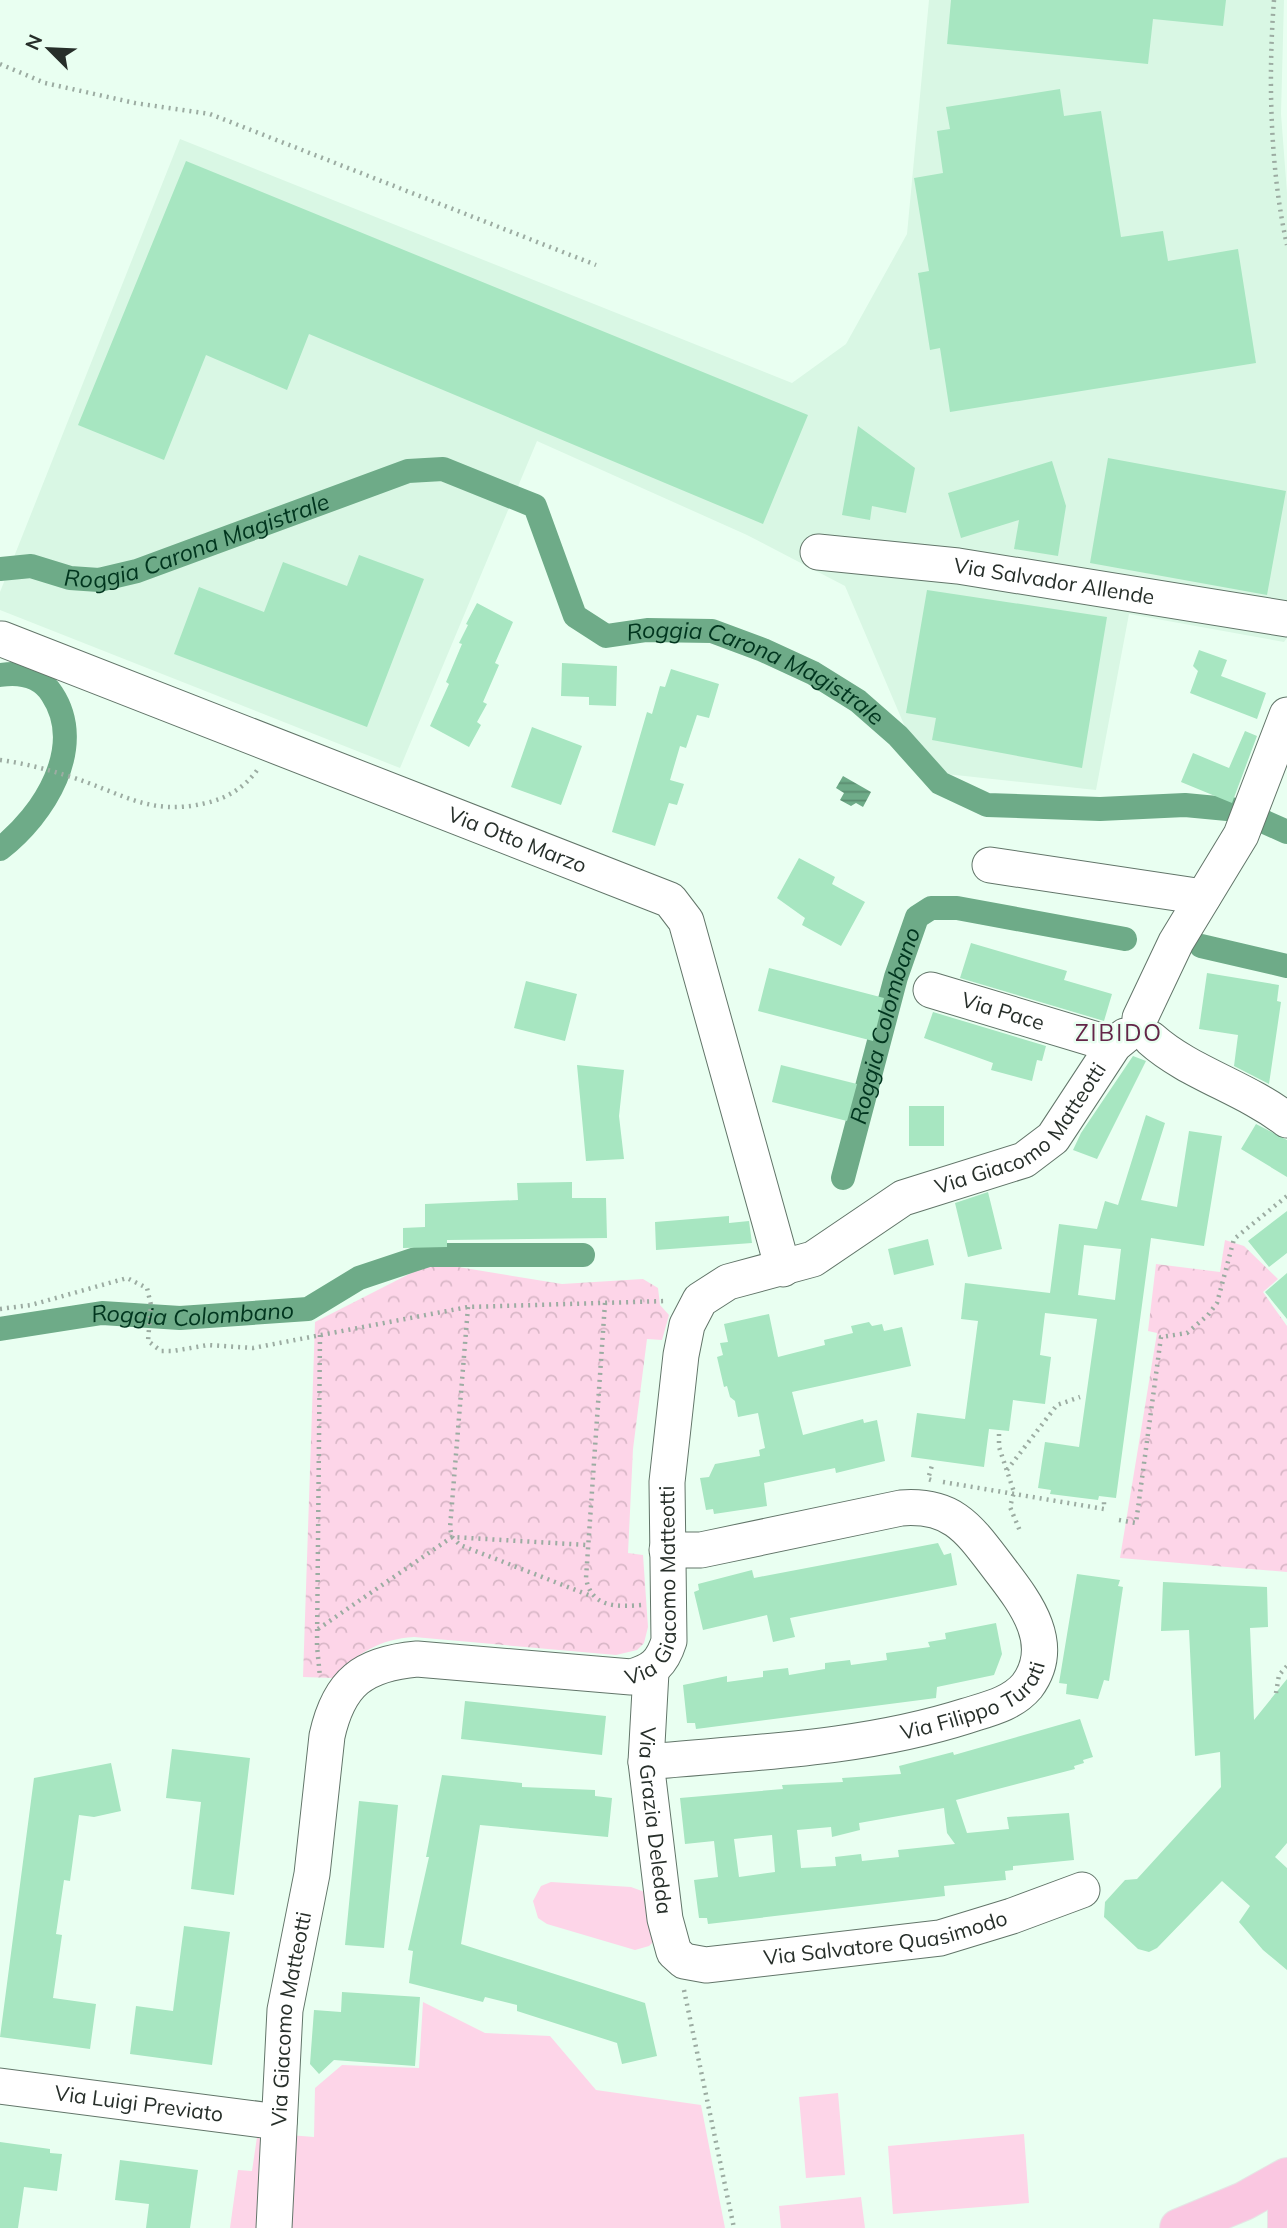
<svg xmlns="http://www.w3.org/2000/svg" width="1287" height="2228" font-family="Mulish,sans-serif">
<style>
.built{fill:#d9f7e4}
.grass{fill:#fdd5e8}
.park{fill:url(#park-crowns)}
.water{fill:url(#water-rules)}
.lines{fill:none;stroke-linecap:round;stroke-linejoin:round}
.canal{stroke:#6eab88;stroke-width:24}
.building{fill:#a7e6c1;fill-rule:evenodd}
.minor-casing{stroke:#627569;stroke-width:37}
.major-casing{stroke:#e5e6e5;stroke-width:40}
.path{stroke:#9caca2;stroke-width:4.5;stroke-dasharray:2 5;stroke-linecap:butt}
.minor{stroke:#fff;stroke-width:35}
.major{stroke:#fac7e1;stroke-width:38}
.labels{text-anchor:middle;stroke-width:5;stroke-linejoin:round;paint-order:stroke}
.street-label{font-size:21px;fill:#272f2a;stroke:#e9fff1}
.water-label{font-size:23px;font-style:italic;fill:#00351e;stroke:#e9fff1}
.neighbourhood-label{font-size:23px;letter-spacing:2px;fill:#632548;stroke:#e9fff1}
</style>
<defs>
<pattern id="park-crowns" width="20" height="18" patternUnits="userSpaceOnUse" patternTransform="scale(1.75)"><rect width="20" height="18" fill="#fdd5e8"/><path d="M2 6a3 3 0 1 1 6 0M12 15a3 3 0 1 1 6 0" fill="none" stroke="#d9b7c7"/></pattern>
<pattern id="water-rules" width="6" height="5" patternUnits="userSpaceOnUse" patternTransform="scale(1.75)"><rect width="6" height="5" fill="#6eab88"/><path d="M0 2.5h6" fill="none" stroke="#5a8c6f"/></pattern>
</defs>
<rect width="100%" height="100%" fill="#e9fff1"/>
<!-- built -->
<path class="built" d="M929,0H1284L1281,114L1287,193V638L1284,642L1129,614L1096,790L946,774L908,734L845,586L747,535L537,441L400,768L0,610V592L180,139L792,383L846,344L907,234Z"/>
<!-- grass -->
<path class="grass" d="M551,1882L631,1887L650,1894L655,1940L649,1946L635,1950L547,1924L538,1918L533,1901L541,1886Z
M423,2002L485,2033L550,2036L596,2090L701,2105L725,2228H286L289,2135L314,2137L315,2088L342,2065L419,2068Z
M838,2093L845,2175L806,2178L799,2097Z
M1024,2134L1029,2203L893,2214L888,2146Z
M257,2137L264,2141V2228H230L238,2170L252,2171Z
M861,2197L865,2228H781L779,2206Z"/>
<!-- park -->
<path class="park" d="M1225,1240L1244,1246L1278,1279L1263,1292L1287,1326V1572L1120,1558L1157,1333L1148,1331L1156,1264L1220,1272Z
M446,1265L562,1284L643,1279L658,1288L660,1305L669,1315L662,1340L647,1339L633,1449L628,1553L643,1555L648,1627L644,1643L637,1650L616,1655L414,1637C380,1639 357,1653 334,1678L303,1677L315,1322L421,1268Z"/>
<!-- water -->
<path class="water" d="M843,776L871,792L863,807L856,803L851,806L840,800L844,793L836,788Z"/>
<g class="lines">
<!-- canal -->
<g class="canal">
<path id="s1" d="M0,569L31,566L70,578L99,580L137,571L408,471L443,469L535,506L575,616L606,636L647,630L712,631L763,650L813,673L858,701L898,736L940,783L987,805L1100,809L1185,805L1238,810L1287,832"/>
<path d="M0,675C20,672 40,675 52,694C87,747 44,815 0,849"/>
<path d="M1201,946L1287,966"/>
<path id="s2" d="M843,1178L896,977L917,917L931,908H957L1125,939"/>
<path id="s3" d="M0,1329L102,1313L180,1318L308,1309L359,1278L428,1255H583"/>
</g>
</g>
<!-- building -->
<path class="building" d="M951,0H1226L1223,26L1153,19L1148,64L947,44Z
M1060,89L1064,116L1101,111L1121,237L1163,231L1168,261L1238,249L1256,363L950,412L940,348L930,350L918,273L929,271L914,178L943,173L937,131L950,129L946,107Z
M186,161L808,415L763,524L309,334L287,390L206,355L164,460L78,425Z
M858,426L915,468L906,513L872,506L870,520L842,515Z
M1108,458L1286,491L1267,595L1090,563Z
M1052,461L1066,506L1058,556L1014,549L1019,520L961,538L948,493Z
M359,555L424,579L367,727L174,654L199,587L264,612L283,562L347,586Z
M927,590L1107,617L1082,768L932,740L936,718L906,713Z
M477,603L513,622L495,663L499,665L483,702L487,704L477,722L481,725L469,747L430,726L449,684L446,682L462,644L459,643L468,625L466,624Z
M1199,650L1227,660L1221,676L1266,693L1257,719L1190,693L1198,671L1193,666Z
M562,663L617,666L616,706L589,705V697L561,696Z
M671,669L719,684L709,718L697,715L686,748L680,746L670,780L684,784L677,805L669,803L655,846L612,832L647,712L652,714L660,686L665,687Z
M532,727L582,746L561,805L511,787Z
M1245,731L1257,736L1232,803L1181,782L1193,753L1229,768Z
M799,858L835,877L832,884L865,902L841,946L802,925L805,918L777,898Z
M971,943L1067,971L1064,980L1112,994L1104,1021L960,978Z
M769,968L884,998L873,1041L758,1011Z
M1207,973L1279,985L1277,1001L1281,1002L1269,1084L1234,1066L1238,1035L1199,1029Z
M526,981L577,994L565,1041L514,1028Z
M933,1012L1046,1046L1042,1061L1037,1060L1032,1081L991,1070L993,1063L924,1038Z
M1133,1056L1146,1061L1097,1159L1073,1150L1081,1133Z
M577,1065L624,1070L619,1116L624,1159L586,1161Z
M781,1065L857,1084L847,1121L772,1102Z
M909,1106H944V1146H909Z
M1146,1115L1165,1123L1141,1200L1177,1207L1189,1131L1222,1136L1204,1246L1151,1238L1116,1498L1099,1496L1098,1500L1050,1494L1051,1490L1038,1488L1045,1442L1079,1447L1097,1319L1045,1313L1040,1355L1051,1357L1045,1404L1013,1400L1009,1431L989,1429L984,1467L911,1457L917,1413L965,1419L978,1321L961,1319L965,1283L1050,1293L1059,1224L1097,1229L1105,1201L1118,1205ZM1084,1245L1121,1249L1115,1300L1078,1295Z
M1256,1124L1287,1140V1177L1241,1149Z
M572,1182V1198H606L607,1238L447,1240V1247L403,1248V1228L425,1227V1204L518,1200L517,1183Z
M988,1192L1002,1249L968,1257L955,1203Z
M1287,1211V1253L1269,1267L1248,1241Z
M729,1216V1223L749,1221L752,1243L656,1250L655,1222Z
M928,1239L934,1265L894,1275L888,1249Z
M1287,1273V1319L1265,1292Z
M769,1314L778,1357L825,1345L824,1340L853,1333L851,1326L869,1322L872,1326L882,1324L884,1331L902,1327L911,1366L792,1392L803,1435L863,1419L864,1423L877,1420L885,1461L836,1473L835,1468L764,1483L767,1506L714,1514L713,1509L706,1510L700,1478L709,1477L715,1464L760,1456L759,1450L765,1448L758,1413L738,1417L735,1401L730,1397L727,1386L724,1387L717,1357L723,1355L720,1343L728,1342L724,1324Z
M938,1543L944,1555L951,1553L957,1585L790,1618L795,1637L773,1642L767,1615L703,1630L694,1592L699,1590L698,1584L752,1570L754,1578Z
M1077,1574L1120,1580L1118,1586L1123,1587L1109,1681L1104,1680L1098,1699L1066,1694L1067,1684L1059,1683Z
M1163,1582L1267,1587L1268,1627L1250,1628L1254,1720L1287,1679V1843L1275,1857L1287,1868V1970L1263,1950L1239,1922L1250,1906L1222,1881L1157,1948L1149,1952L1138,1949L1104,1917L1105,1902L1125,1880L1137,1879L1221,1787L1220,1752L1195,1756L1189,1630L1161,1631Z
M996,1623L1002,1654L994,1675L937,1687L936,1698L696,1729L695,1723H687L683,1685L727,1676V1682L763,1677V1671L788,1668L789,1675L825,1669V1663L850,1660L851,1665L887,1660L886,1653L930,1647L928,1642L946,1639L945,1633Z
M465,1701L606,1716L602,1755L461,1739Z
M1080,1719L1093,1757L1083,1760L1084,1763L1074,1766L1075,1769L956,1800L967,1833L1009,1829L1007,1817L1069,1813L1074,1860L1013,1866V1870L1005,1871L1006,1880L944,1886L945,1896L708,1924L707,1918H699L694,1880L718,1877L714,1841L685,1844L680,1798L783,1789L782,1785L843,1782L842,1778L901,1774L899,1766L953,1752L954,1755ZM944,1808L947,1833L955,1844L898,1850L899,1857L862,1861L861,1854L835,1857L836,1866L801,1868L797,1830L831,1827L832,1837L860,1830L859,1823ZM772,1835L775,1872L739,1877L734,1839Z
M172,1749L250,1758L234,1895L191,1889L201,1802L166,1798Z
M111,1763L121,1811L94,1817L79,1815L70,1881L64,1880L56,1934L62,1935L53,1998L96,2004L90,2049L0,2037L34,1778Z
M442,1775L522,1783V1787L595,1790V1796L612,1798L608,1837L480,1825L461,1944L645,2003L657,2056L622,2064L617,2043L517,2011V2005L485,1997L483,2002L409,1983L413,1951L408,1950L429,1857H426Z
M359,1801L398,1805L384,1948L345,1945Z
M184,1926L230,1932L212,2065L130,2054L136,2006L173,2011Z
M342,1992L420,1997L415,2066L334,2060L319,2074L310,2064L314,2010L341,2012Z
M0,2142L50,2149V2153L62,2154L57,2191L24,2187L18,2228H0Z
M120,2160L198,2170L190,2228H146L149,2204L115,2200Z"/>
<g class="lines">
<defs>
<g id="minor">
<path id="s4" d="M818,552L958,566L1287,619"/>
<path id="s5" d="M2,639L670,900L686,921L783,1269"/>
<path d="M990,865L1203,897"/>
<path id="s6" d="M931,990L1114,1045"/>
<path d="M1140,1018L1176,942L1241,835L1287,715"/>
<path d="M1151,1039C1189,1073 1244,1087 1287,1120"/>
<path id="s7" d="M651,1672L646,1762L665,1919L674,1952L684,1961L706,1965L940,1938L1012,1916L1082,1890"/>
<path id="s8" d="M646,1762C754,1752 862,1749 966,1716C988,1709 1012,1704 1027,1686C1059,1643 1023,1600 998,1567C969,1529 953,1504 901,1508L701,1550H667"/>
<path id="s9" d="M0,2086L279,2122"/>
<path id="s10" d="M274,2228L285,2010L312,1874L327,1736C339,1682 363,1664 417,1659L631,1677C653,1671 662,1663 669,1641L667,1482L681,1355L687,1325L700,1300L728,1282L813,1259L903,1198L1024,1160L1053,1138L1114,1045L1125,1036"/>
</g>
<path id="major" d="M1179,2228L1244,2201L1287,2177
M1287,2228V2199"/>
</defs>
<!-- minor casing -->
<use href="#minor" class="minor-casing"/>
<!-- major casing -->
<use href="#major" class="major-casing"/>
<!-- path -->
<path class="path" d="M1274,0C1268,77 1270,170 1287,245
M0,64L45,83L135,103L210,114L596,265
M0,760C23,763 46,769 68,776C121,792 149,817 206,803C228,798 245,787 258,769
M605,1303L586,1578C591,1608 617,1607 642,1605
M468,1307L450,1528L452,1537L460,1545L591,1596
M0,1309L31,1305L127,1278L147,1288L151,1305L148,1341L161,1351H173L208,1345L253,1348L468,1307L667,1301
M320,1335L317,1646L320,1677
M999,1434V1447L1014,1492L1010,1507L1020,1531
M1007,1470L1057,1405L1080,1397
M931,1480L928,1479L933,1462
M943,1482L1104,1509V1501
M1119,1520L1136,1523L1161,1337L1187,1333L1208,1315L1217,1303L1234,1239L1287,1196
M318,1629L452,1537L587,1545
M1276,1693L1279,1675L1287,1666
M684,1990L734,2228"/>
<!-- minor -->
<use href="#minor" class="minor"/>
<!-- major -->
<use href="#major" class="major"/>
</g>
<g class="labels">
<!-- street labels -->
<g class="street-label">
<text dy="7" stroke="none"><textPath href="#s4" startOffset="238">Via Salvador Allende</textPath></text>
<text dy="7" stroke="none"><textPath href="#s5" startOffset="553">Via Otto Marzo</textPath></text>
<text dy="7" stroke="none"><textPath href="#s6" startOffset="75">Via Pace</textPath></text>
<text dy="7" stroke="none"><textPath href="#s10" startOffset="1614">Via Giacomo Matteotti</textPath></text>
<text dy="7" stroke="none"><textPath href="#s10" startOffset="943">Via Giacomo Matteotti</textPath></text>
<text dy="7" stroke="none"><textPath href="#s8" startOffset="338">Via Filippo Turati</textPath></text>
<text dy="7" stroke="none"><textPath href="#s7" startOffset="149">Via Grazia Deledda</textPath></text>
<text dy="7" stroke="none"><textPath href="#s7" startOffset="500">Via Salvatore Quasimodo</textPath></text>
<text dy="7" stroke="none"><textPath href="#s10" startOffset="210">Via Giacomo Matteotti</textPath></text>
<text dy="7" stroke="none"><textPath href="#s9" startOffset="140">Via Luigi Previato</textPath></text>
</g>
<!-- water labels -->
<g class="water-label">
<text dy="8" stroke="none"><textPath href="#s1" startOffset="205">Roggia Carona Magistrale</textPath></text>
<text dy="8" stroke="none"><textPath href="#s1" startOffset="877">Roggia Carona Magistrale</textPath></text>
<text dy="8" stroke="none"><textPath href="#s2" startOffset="158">Roggia Colombano</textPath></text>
<text dy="8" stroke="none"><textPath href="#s3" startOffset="194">Roggia Colombano</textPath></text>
</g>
<!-- neighbourhood labels -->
<g class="neighbourhood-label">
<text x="1119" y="1041">ZIBIDO</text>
</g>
</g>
<!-- north arrow -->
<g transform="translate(49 49) rotate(294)" stroke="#e9fff1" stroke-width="5" paint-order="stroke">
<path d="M0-5L12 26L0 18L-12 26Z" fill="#272f2a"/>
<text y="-10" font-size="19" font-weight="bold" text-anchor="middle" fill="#272f2a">N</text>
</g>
</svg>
